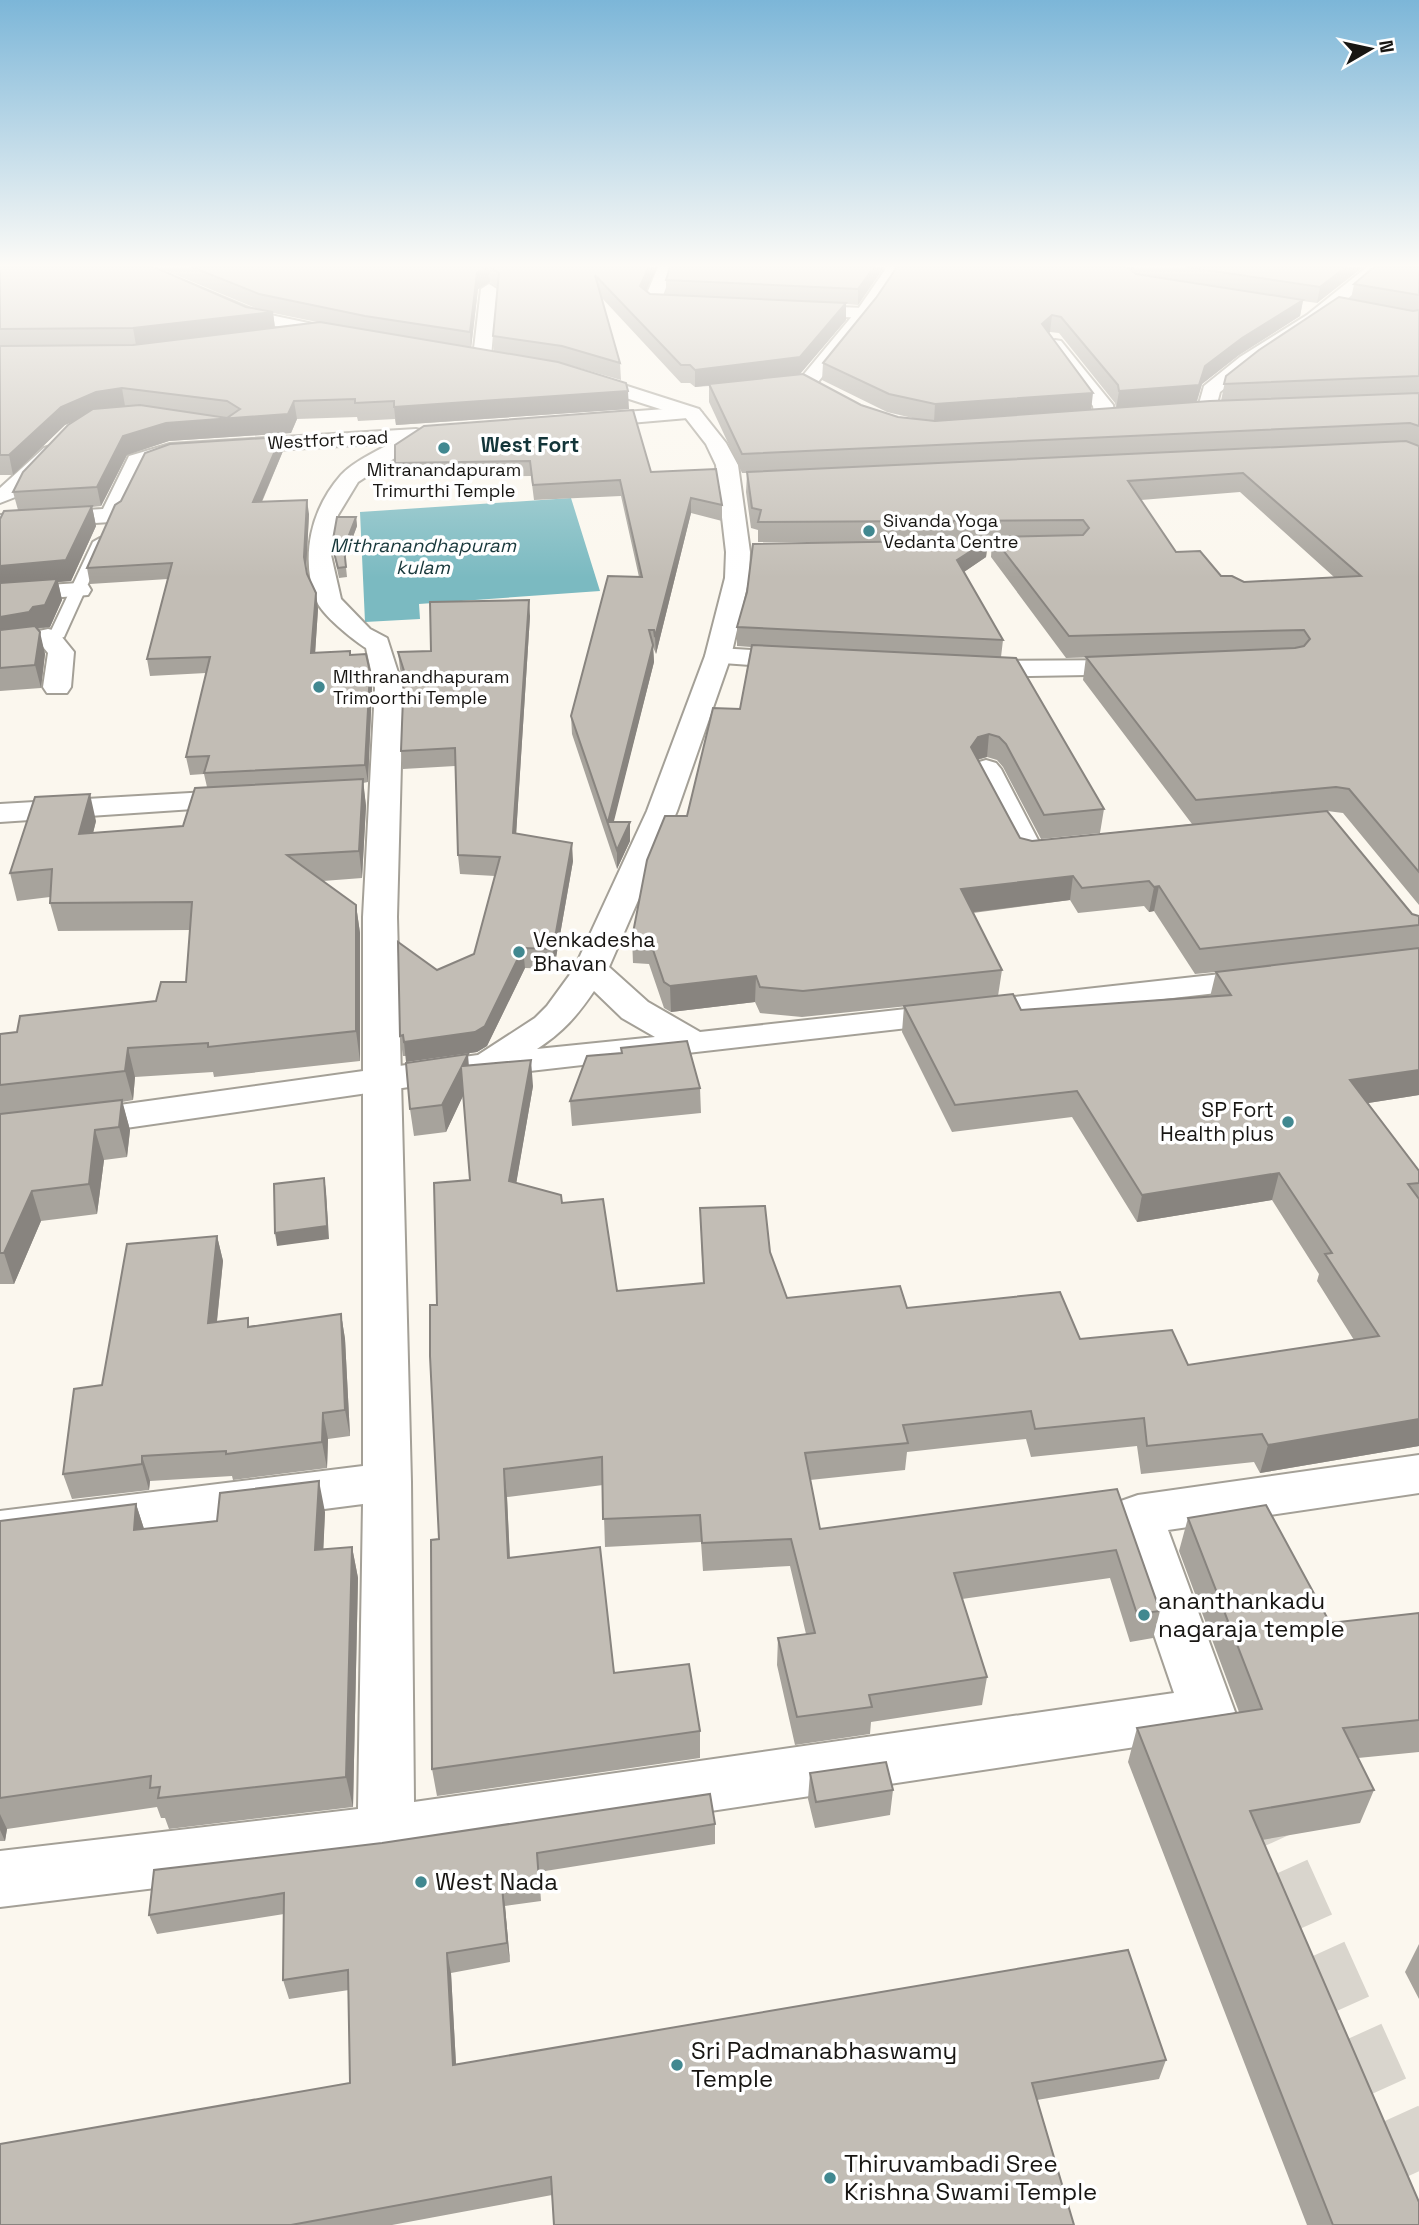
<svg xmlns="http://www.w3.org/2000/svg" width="1419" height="2225" font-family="'Space Grotesk',sans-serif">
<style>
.water{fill:#7bbac1}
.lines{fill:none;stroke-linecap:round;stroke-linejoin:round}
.street-tunnel{stroke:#d9d5cd;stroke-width:60;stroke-dasharray:60 30;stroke-linecap:butt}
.lane-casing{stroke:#a4a097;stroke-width:4}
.street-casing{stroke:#a4a097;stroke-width:4}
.secondary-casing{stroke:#a4a097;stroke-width:4}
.lane{fill:#fff;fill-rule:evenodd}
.street{fill:#fff;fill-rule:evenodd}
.secondary{fill:#fff;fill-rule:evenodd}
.wall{fill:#a7a39c;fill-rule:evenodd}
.shaded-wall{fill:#88847f}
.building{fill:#c2bdb5;stroke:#88847f;stroke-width:2;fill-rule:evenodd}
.poi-dot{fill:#418890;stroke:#fff;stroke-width:2.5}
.labels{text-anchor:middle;stroke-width:7;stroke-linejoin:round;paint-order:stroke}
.far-street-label{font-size:18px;fill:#181613;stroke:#fff}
.far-poi-label{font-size:18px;fill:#181613;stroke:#fff;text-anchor:start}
.far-water-label{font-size:19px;font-style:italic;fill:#17373a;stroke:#fff}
.far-quarter-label{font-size:21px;font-weight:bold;fill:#133539;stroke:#fff}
.poi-label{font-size:21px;fill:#181613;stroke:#fff;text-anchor:start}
.near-poi-label{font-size:24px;fill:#181613;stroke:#fff;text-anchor:start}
</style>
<rect width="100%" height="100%" fill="#fbf7ee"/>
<!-- water -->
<path class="water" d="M571,498L600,591L419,604L420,619L365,622L360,512Z"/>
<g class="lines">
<!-- street-tunnel -->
<path class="street-tunnel" d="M1243,1790L1419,2180"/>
<defs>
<path id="lane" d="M100,538L107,542L64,637L39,646L0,650V640L36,636L51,631L93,542Z"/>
<path id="street" d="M658,267H674L662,298L700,301L703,305L700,309L646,307L643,303Z
M1367,267H1385L1319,323L1254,365L1220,392L1214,415H1200L1197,411L1204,386L1240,357L1307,315Z
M489,284L497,289L491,357L482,363L473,357L481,289Z
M793,305L864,308L873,313L864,318L787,314L784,310Z
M1055,340L1061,341L1113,405L1115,420L1112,424L1105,426L1095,420L1093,406L1046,345Z
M692,407L702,413L699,417L584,427L574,421L584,415Z
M416,429L424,431L427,435L424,439L358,482L338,515L331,555L341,599L370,629L387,638L403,688L397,917L411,1482L414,1802L1174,1693L1113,1515L1121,1501L1138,1495L1419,1455V1493L1168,1530L1235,1712L1227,1729L1208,1736L386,1860L0,1907V1851L358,1809L363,1504L0,1551V1511L363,1466V917L375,688L366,648C352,639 322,615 316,600C300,557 311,509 341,475C353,462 375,452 391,443L172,456L146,465L122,515L111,522L0,529V515L103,509L129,456L170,444Z
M51,446L62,452L58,456L23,494L0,503V488L44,448Z
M79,583L88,585L91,590L88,595L0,602V588Z
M48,629L57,631L74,652L71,687L67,693H47L43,687L48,653L35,637L39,631Z
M718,648L803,653L812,655L816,661L812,667L803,669L709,662L705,656L709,650Z
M1136,660L1145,662L1149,668L1145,674L972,677L963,675L959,669L963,663L972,661Z
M986,760L996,763L1001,769L1039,842L1064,840L1075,842L1080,849L1075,856L1029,863L1018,860L971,769L976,763Z
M242,790L253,793L257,799L253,805L0,822V804Z"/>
<path id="secondary" d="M128,267H150L261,313L351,332L354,336L345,341L250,321Z
M887,267H903L870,317L814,387H800L797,383L800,379L858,309Z
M577,370L699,409L726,443L738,465L750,552L749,578L731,656L677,811L609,967L648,1002L700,1032L1266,969L1278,972L1283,979L1278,986L485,1076L105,1131L0,1142V1118L105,1107L478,1055L535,1018L547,1006L574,969L647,811L705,656L725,578L726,552L716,465L706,444L685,417L570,380L567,376ZM594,991L622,1018L655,1037L537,1049C563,1032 577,1016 594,991Z"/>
</defs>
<!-- lane casing -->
<use href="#lane" class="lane-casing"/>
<!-- street casing -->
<use href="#street" class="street-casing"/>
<!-- secondary casing -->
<use href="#secondary" class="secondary-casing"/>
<!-- lane -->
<use href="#lane" class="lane"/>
<!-- street -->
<use href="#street" class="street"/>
<!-- secondary -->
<use href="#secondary" class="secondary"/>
</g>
<!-- wall -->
<path class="wall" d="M0,267L260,310L157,267H657L646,290L650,294L666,295V280L884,267L858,305L846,304V320L800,374L861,405L898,417L921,420L887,412L822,380L823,363L876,298L897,267H1363L1317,303L1303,301L1300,316L1239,355L1202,384L1197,402L1221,401L1226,376L1351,299L1354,284L1419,267V905L1343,813L1327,811L1412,914L1419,916V1095L1368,1103L1419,1171V1446L1260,1473L1254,1462L1141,1474L1137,1446L1031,1457L1026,1439L907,1452L905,1470L810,1480L820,1529L1117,1489L1160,1611L1153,1638L1130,1642L1110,1578L962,1599L987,1677L982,1705L871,1722L870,1734L795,1745L777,1665L778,1638L806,1634L790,1566L703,1571L701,1542L605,1547L603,1485L507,1497L510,1558L614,1673L700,1731V1758L437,1796L432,1769L439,1539L437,1305L470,1180L463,1095L446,1132L414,1136L410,1109L469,1066L533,1086L516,1183L562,1203L617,1291L703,1283L700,1208L770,1252L787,1298L907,1308L1080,1339L1188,1365L1354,1340L1317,1281L1319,1274L1272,1200L1137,1222L1072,1117L952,1132L902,1032L904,1006L927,1004L802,1017L760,1013L755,1002L671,1012L664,1008L649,964L633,963L632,938L687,816L740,709L751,647L737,646V627L869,542H758V530L751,528L746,492L747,473H742L709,402V386L695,387L690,383H681L601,297L620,363L621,380L569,365L629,409L396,425L395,419L358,421L357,417L297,419L291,433L169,441L127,455L101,506L92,507L96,526L71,581L58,582L62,600L50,627L38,629L45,654L41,688L0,691V519L18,510L13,492L76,420L65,425L13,475H0ZM490,282L497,287L493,336L494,351L471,347L478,289ZM273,313L317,322L275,327ZM1050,332L1059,333L1115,403L1116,408L1091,410L1049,333ZM1240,492L1334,577L1244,582L1221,576L1176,552L1141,500ZM988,541H992L991,557L1066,658L1100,657H1086L1083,680L1192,824L1032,841L1020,838L978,760L987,757L997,760L1003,767L1041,839L1100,833L1104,809L1001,657L1003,640L964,572L986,557ZM1070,900L1078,913L1144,906L1149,912L1154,911L1195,974L1236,970L1216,972L1210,997L1021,1010L998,996L1002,970L973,913Z
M395,445L651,472L722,505V521L691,513L656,654L653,647L654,662L613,822H630V841L617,869L572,734L571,716L639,577L621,496L534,500L531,476L396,478Z
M283,451L262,502L309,514L306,570L307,574L316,593L318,609L315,653L350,655L370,672L372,688L368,782L363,783L366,806L362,878L323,881L356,905L360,933V1061L214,1077L213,1072L135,1077L133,1100L122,1102L130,1130L127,1157L104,1160L97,1214L41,1221L14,1284H0V1034L17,1032L156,1001L186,982L190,930L58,931L50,903V897L17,901L10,873L96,821L93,833L183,826L207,787L204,774L190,775L186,757L206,673L150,676L147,659L168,579L90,584L87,568Z
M356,517L357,526L345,558L347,577L339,578L332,545Z
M530,616L516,834L573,861L554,969L525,968L487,1046L477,1052L406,1062V1056H403L400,1036L437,970L474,954L495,876L460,874L458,855L455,766L403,769L401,751L403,681L400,669L398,652L431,651Z
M621,1048L700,1088L701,1113L572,1126L570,1101L621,1053Z
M217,1236L223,1261L217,1322L250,1326L341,1314L345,1339L350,1436L328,1439L327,1468L233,1480L232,1476L150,1481L149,1490L72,1499L63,1474L102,1385Z
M136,1504L144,1529L325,1512L323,1550L352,1547L358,1578L353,1807L169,1829L165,1818H161L157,1807L7,1829L5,1841H0V1521Z
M1188,1518L1330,1623L1419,1613V1752L1358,1758L1374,1790L1360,1823L1262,1840L1419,2225H1307L1128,1762L1137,1728L1239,1712L1179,1551Z
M810,1773L893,1790L890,1815L815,1828L808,1799Z
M715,1824V1844L539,1872L541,1901L505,1906L510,1962L451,1973L456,2064L1166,2060L1159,2079L1037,2100L552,2195L392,2225H0L350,2083L349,1990L289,1999L283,1980L284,1914L157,1934L149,1915Z
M1419,1944V1999L1405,1972Z"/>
<!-- shaded-wall -->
<path class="shaded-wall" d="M488,267H489L490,282L478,289L471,349L470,332L477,273Z
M649,267H657L641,302L640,286Z
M874,267H884L858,305V289Z
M1126,267H1134L1133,275Z
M1346,267H1363L1317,303L1320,287Z
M1303,300L1300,316L1239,355L1202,384L1196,403L1116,409L1119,391L1205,366L1242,338Z
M846,303V320L800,374L695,387V370Z
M273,312L275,329L136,345L133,328Z
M1052,315L1050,332L1040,341L1042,324Z
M122,388L125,406L100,410L65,425L13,475L9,455L61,407L96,392Z
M628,391L629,409L396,425L394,407Z
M1093,393L1091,411L934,422L935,404Z
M294,401L297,419L291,433L169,441L127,455L101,506L97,487L123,436L166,423L288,414Z
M281,437L283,451L255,517L253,502Z
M691,498V513L656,654L655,637Z
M307,500L309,514L306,572L304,557Z
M92,506L96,526L71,581L58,582L62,600L50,627L38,628L34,634L0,640V566Z
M356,517L357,526L345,558L347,577L344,548Z
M988,540L986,557L955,578L957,560Z
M316,593L318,609L314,670L311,653Z
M529,600L530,616L515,852L513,833Z
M40,632L45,654L41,688L35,665Z
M653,645L654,662L611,833L608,822Z
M370,672L372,688L368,782L365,765Z
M989,734L987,757L975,760L971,747L978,737Z
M363,779L366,806L362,878L359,851Z
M90,794L96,821L86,861L79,834Z
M630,822V841L617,869V850Z
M572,843L573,861L554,969L553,949Z
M1073,876L1070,900L958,914L961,889Z
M1159,886L1154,911L1149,912L1154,887Z
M356,905L360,933V1061L356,1031Z
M523,948L525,968L487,1046L477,1052L406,1062L404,1042Z
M756,976L755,1002L671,1012L670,986Z
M128,1048L135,1077L133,1100L125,1071Z
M468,1054L470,1081L462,1066Z
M531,1060L533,1086L512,1208L509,1181Z
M461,1068L464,1094L446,1132L442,1105Z
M1419,1070V1095L1343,1107L1350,1080Z
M122,1100L130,1130L127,1157L119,1127Z
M95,1130L104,1160L97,1214L89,1184Z
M1279,1173L1272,1200L1137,1222L1142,1195Z
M324,1178L326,1191L329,1239L277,1246L275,1233Z
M32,1191L41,1221L14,1284L4,1253Z
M217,1236L223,1261L214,1348L208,1323Z
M341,1314L345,1339L350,1436L345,1410Z
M323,1413L328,1439L327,1468L322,1442Z
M1419,1419V1446L1260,1473L1268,1445Z
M142,1456L150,1481L149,1490L142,1464Z
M504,1469L507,1497L511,1586L508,1558Z
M319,1481L325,1512L322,1581L315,1550Z
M136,1504L146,1535L134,1530Z
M352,1547L358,1578L353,1807L346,1777Z
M0,1814L7,1829L5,1841L0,1830Z
M502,1886L505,1906L510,1962L507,1943Z
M447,1953L451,1973L457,2083L453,2065Z"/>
<!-- building -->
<path class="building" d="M0,267H154L246,307L273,312L133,328L0,329Z
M192,267H488L477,273L470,332L365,316L259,294Z
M490,267H649L640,286L650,294L846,303L800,357L695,370L690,365H681L595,275L620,363L562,346L493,336L499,273Z
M670,267H874L858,289L666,280Z
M897,267H1126L1136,274L1303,300L1242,338L1205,366L1199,385L1119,391L1118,385L1061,317L1052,315L1042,324L1093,393L935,404L889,394L823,363L876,298Z
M1186,267H1346L1320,287Z
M1374,267H1419V295L1354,284Z
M1339,297L1413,311L1419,310V376L1224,384L1226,376L1259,350Z
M320,322L558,362L626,383L628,391L394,407V401L355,403V399L294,401L288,414L166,423L123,436L97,487L13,492L23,472L68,425L93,409L140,405L227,418L240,409L227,401L122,388L96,392L61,407L9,455H0V346L133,345Z
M803,374L861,405L898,417L935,421L1210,401L1419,393V426L1410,423L742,454L709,384Z
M633,410L651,472L716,469L722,505L691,498L655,637L654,630H649L653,645L608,822H630L617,850L571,716L608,576L642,577L620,480L533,485L530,461L395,463V445L424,426Z
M281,437L253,502L307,500L304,557L307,574L316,593L311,653L350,651V655L366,654L370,672L365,765L204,773L209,756L186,757L210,657L147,659L172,563L87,568L115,505L121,501L145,453L170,444Z
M1406,441L1419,446V872L1349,789L1336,787L1196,800L1086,657L1295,648L1304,646L1310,639L1304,630L1069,636L993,537L1083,535L1089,528L1083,520L758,522L761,510L752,508L747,472ZM1243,473L1361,576L1244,582L1232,576H1221L1200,551L1176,552L1128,481Z
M92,506L66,560L0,566V519L4,511Z
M337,517H356L344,548L346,567L338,568L332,545Z
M988,540L957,560L1003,640L737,627L747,592L753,544Z
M57,579L45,605L33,607L29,612L0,617V583Z
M529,600L513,833L572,843L553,949L523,948L485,1026L475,1032L404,1042L403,1035L400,1036L398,942L437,970L474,954L500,857L458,855L455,748L401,751L404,671L398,652L431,651L430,602Z
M35,626L40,632L35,665L0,668V630Z
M752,645L1016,658L1104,809L1044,815L1006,744L999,737L989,734L978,737L971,747L1020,838L1032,841L1327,811L1412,914L1419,916V925L1200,949L1159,886L1154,887L1149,881L1082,888L1073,876L961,889L1002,970L803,991L760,987L756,976L670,986L664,982L649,938H632L647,860L665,816H687L713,708L740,709Z
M363,779L359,851L287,855L356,905V1031L208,1047V1043L128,1048L125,1071L0,1085V1034L17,1032L20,1016L156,1001L161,982H186L192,902L50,903L52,869L10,873L35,797L90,794L79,834L183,826L195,788Z
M1419,948V1070L1350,1080L1419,1171V1183L1408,1184L1419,1199V1419L1268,1445L1262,1434L1147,1446L1144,1418L1035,1429L1031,1411L903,1425L908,1443L805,1453L820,1529L1117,1489L1160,1611L1137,1614L1116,1550L954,1573L987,1677L869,1695L872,1707L797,1717L778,1638L815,1633L791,1539L702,1543L700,1515L603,1519L602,1457L504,1469L508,1558L600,1547L614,1673L689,1664L700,1731L432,1769L431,1540L439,1539L430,1356V1305H437L434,1183L470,1180L461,1068L442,1105L410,1109L406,1063L468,1054L462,1066L531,1060L509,1181L561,1195L562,1203L603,1199L617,1291L704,1283L700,1208L765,1206L770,1252L787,1298L900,1286L907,1308L1060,1292L1080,1339L1172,1330L1188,1365L1379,1336L1325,1254L1332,1253L1279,1173L1142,1195L1077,1091L955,1105L904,1006L1013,994L1021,1010L1231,995L1216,972Z
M687,1041L700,1088L570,1101L587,1056L622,1053L621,1048Z
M122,1100L119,1127L95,1130L89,1184L32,1191L4,1253H0V1114Z
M324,1178L327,1226L275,1233L274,1184Z
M217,1236L208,1323L248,1318V1327L341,1314L345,1410L323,1413L322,1442L226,1454V1451L142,1456V1464L63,1474L74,1389L102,1385L127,1244Z
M319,1481L315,1550L352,1547L346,1777L158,1798L160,1787L150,1788L151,1776L0,1798V1521L136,1504L134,1530L217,1521L220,1493Z
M1266,1505L1330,1623L1419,1613V1720L1343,1728L1374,1790L1250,1811L1419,2202V2225H1333L1137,1728L1262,1709L1188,1518Z
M886,1762L893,1790L816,1802L810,1773Z
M710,1794L715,1824L537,1853L539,1881L502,1886L507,1943L447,1953L453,2065L1128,1950L1166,2060L1032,2083L1074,2225H554L551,2177L291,2225H0V2144L350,2083L348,1970L283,1980L284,1893L149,1915L154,1870L382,1843Z"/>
<!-- sky -->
<linearGradient id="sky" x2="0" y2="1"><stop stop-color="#7cb6d8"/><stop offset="0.46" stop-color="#fdfbf7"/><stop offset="1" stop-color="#fdfbf7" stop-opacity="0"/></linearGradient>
<rect width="1419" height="578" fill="url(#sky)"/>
<!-- markers -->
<g class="poi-dot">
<circle cx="444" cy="448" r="7"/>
<circle cx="869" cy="531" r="7"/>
<circle cx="319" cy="687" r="7"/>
<circle cx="519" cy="952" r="7"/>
<circle cx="1288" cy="1122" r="7"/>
<circle cx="1144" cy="1615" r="7"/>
<circle cx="421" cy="1882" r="7"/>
<circle cx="677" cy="2065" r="7"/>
<circle cx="830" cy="2178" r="7"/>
</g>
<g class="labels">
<!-- far-street labels -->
<g class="far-street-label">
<text transform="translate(328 440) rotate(-3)" y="6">Westfort road</text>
</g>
<!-- far-poi labels -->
<g class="far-poi-label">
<text x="444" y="476" text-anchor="middle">Mitranandapuram<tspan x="444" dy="21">Trimurthi Temple</tspan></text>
<text x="883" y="527">Sivanda Yoga<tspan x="883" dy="21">Vedanta Centre</tspan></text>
<text x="333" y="683">MIthranandhapuram<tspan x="333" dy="21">Trimoorthi Temple</tspan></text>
</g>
<!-- far-water labels -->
<g class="far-water-label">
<text x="423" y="552">Mithranandhapuram<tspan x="423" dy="22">kulam</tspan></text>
</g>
<!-- far-quarter labels -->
<g class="far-quarter-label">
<text x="530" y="452">West Fort</text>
</g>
<!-- poi labels -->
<g class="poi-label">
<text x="533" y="947">Venkadesha<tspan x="533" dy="24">Bhavan</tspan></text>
<text x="1274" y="1117" text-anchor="end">SP Fort<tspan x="1274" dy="24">Health plus</tspan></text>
</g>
<!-- near-poi labels -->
<g class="near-poi-label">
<text x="1158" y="1609">ananthankadu<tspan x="1158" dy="28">nagaraja temple</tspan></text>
<text x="435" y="1890">West Nada</text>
<text x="691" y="2059">Sri Padmanabhaswamy<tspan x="691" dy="28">Temple</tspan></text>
<text x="844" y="2172">Thiruvambadi Sree<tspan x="844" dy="28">Krishna Swami Temple</tspan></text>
</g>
</g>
<!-- north arrow -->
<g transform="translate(1370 49) rotate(81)" stroke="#ffffff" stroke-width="5" paint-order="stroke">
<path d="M0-5L12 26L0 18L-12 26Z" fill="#181613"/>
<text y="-10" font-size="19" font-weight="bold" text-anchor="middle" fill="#181613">N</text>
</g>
</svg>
